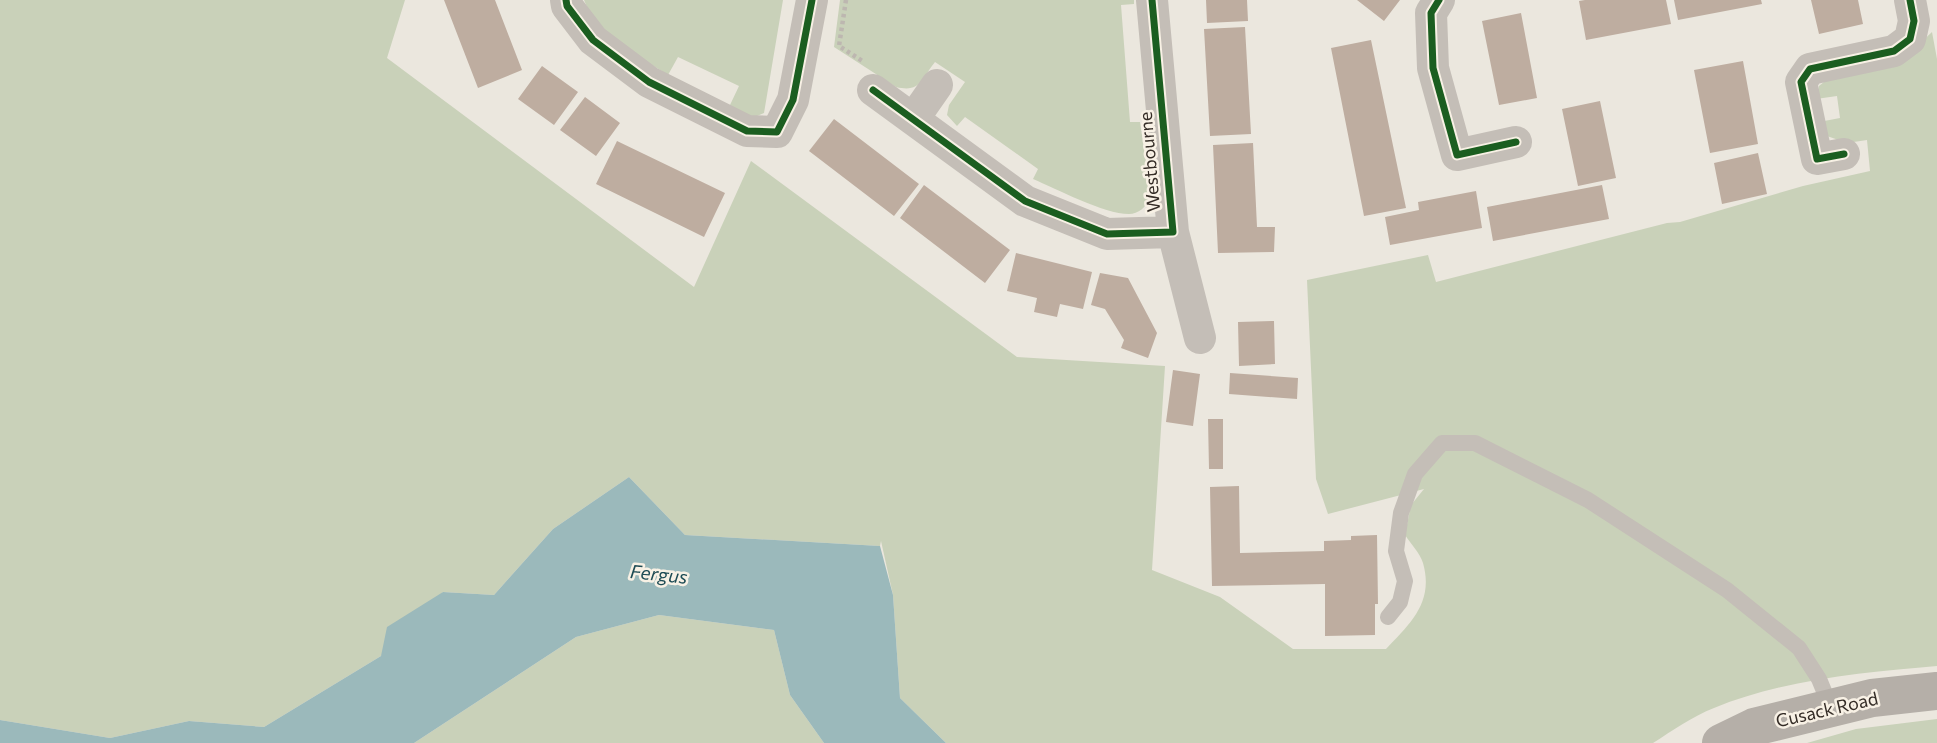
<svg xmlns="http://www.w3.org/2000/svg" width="1937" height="743" font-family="Commissioner,sans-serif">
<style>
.green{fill:#c9d1b9}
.water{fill:#9bb9bb}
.building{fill:#beada0}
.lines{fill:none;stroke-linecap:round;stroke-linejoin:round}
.path{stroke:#bdb7b0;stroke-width:4.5;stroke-dasharray:3.5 3.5;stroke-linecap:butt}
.lane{stroke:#c4beb7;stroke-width:16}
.street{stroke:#c4beb7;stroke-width:32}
.secondary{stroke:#b5afa8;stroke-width:38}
.cycleway-casing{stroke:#f8f1e5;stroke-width:11}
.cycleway{stroke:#1b5e20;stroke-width:7}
.labels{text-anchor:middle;stroke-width:5;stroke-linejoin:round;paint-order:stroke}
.street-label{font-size:18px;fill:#342c26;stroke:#f8f1e5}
.water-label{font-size:19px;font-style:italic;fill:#1d4b54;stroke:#f8f1e5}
</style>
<rect width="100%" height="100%" fill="#ebe7de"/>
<!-- green -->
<path class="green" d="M0,0H405L387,58L694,287L751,161L1017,357L1165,366L1152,570L1220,597L1293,649H1386C1411,623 1434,602 1423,563C1420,553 1410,543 1405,535L1411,505L1424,489L1328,514L1316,479L1307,280L1428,255L1436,282L1667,223L1680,222L1803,186L1870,171L1867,140L1847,143L1827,136L1819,122L1840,118L1837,96L1816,99L1819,86L1830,77L1912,51L1932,32L1937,59V666C1865,672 1781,680 1714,708C1693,716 1672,731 1653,743H946L900,698L893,595L881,541L880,546L685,535L629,477L553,529L494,595L443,592L381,656L264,727L189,721L110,738L0,720Z
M584,0H783L764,113L750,119L730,105L739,86L678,57L668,75C637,55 598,37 584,0Z
M840,0H1134V4L1121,5L1130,122H1140C1142,136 1151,188 1149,198C1147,207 1138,214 1129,214C1104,214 1057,189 1033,179L1038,169L965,117L957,126L947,115L949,105L965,82L935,62C921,79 921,93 896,87L834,47Z
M659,615L774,630L790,695L824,743H414L576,637Z
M1937,719V743H1807L1856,729Z"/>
<!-- water -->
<path class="water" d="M629,477L685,535L880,546L893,595L900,698L946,743H824L790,695L774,630L659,615L576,637L414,743H0V720L110,738L189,721L264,727L381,656L387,627L443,592L494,595L553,529Z"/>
<!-- building -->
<path class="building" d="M444,0H495L522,70L478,88Z
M1206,0H1247L1248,21L1207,23Z
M1357,0H1400L1384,21Z
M1585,0H1666L1671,24L1586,40L1579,1Z
M1674,0H1761L1762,4L1678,20Z
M1811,0H1858L1863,24L1819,34Z
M1521,13L1537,98L1499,105L1482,21Z
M1245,27L1251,134L1210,136L1204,29Z
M1371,40L1406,208L1364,216L1331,48Z
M1743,61L1758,144L1710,153L1694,70Z
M542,66L578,92L554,125L518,99Z
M585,97L620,123L596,156L560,130Z
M1600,101L1616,178L1578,186L1562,109Z
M834,119L919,184L894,216L809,151Z
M617,141L725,193L704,237L596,184Z
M1253,143L1257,227H1275L1274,252L1218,253L1213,145Z
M1758,153L1767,194L1722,204L1714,163Z
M924,185L1010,250L985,283L900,218Z
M1602,185L1609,219L1493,241L1487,207Z
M1476,191L1482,228L1390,245L1385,217L1419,210L1418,202Z
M1016,253L1092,272L1083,309L1060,304L1057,317L1034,312L1037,298L1007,291Z
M1100,273L1128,278L1157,333L1148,358L1121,348L1124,340L1105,309L1091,305Z
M1274,321L1275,364L1239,366L1238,322Z
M1173,370L1200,374L1193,426L1166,422Z
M1230,373L1298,378L1297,399L1229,394Z
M1208,419H1223V469H1209Z
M1239,486L1240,553L1324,551V541L1351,540V536L1377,535L1378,604H1375V635L1325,636V584L1212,586L1210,487Z"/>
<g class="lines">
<!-- path -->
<path class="path" d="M846,0L839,46L864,62"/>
<!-- lane -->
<path class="lane" d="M1388,617L1400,602L1405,581L1396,551L1401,513L1415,474L1442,443H1475L1588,500L1727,590L1799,648L1819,679L1831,708"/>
<!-- street -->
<path class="street" d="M566,0L567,6L593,40L649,82L747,131L777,132L793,100L812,0
M1439,0L1431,13L1433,68L1457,155L1516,142
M873,90L1025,201L1107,234L1173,232L1152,0
M914,118L937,85
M1844,154L1817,159L1801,82L1810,69L1894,51L1910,39L1914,21L1910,0
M1173,232L1200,338"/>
<!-- secondary -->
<path class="secondary" d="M1721,743L1754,727L1872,698L1937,691"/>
<defs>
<path id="cycleway" d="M566,0L567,6L593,40L649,82L747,131L777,132L793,100L812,0
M1439,0L1431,13L1433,68L1457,155L1516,142
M873,90L1025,201L1107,234L1173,232L1152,0
M1844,154L1817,159L1801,82L1810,69L1894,51L1910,39L1914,21L1910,0"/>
</defs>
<!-- cycleway casing -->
<use href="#cycleway" class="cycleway-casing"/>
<!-- cycleway -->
<use href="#cycleway" class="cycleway"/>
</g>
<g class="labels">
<!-- street labels -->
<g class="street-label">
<text transform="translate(1150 162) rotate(-95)" y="6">Westbourne</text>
<text transform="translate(1827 710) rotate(-13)" y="6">Cusack Road</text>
</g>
<!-- water labels -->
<g class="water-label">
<text transform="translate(659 574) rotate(6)" y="7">Fergus</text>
</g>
</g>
</svg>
